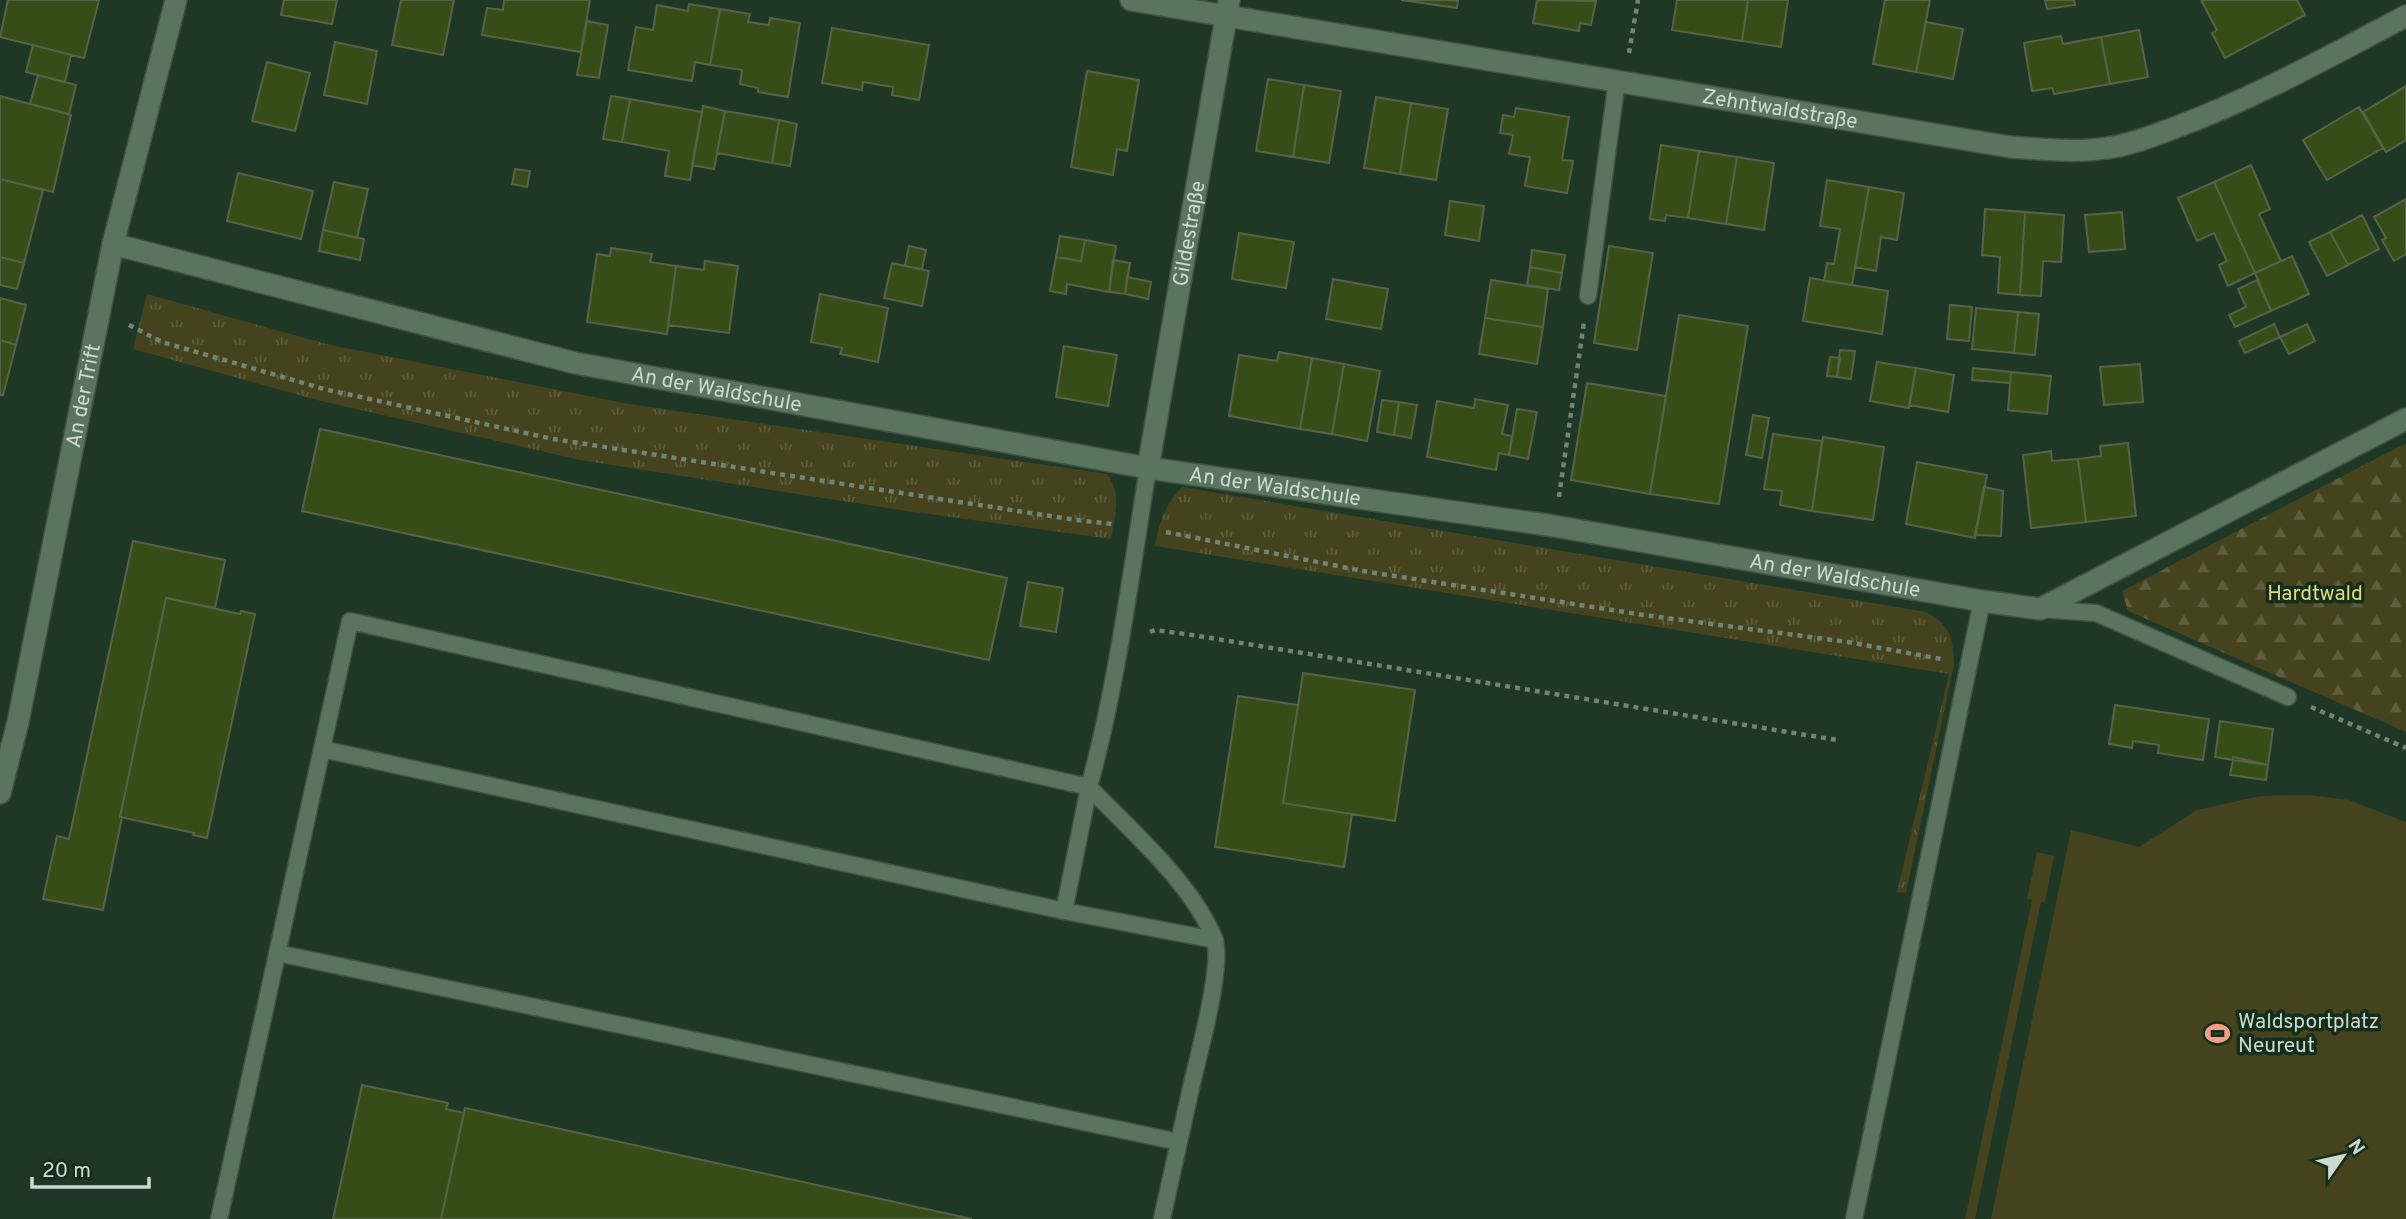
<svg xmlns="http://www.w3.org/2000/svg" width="2406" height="1219" font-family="Overpass,sans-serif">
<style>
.grass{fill:url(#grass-tufts)}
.forest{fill:url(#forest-firs)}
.garden{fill:#45421e}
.building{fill:#374d17;stroke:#576348;stroke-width:2}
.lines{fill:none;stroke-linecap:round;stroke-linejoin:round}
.service-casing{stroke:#3e5344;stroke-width:19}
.minor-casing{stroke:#3e5344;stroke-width:24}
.path{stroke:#718475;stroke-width:4.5;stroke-dasharray:5 5;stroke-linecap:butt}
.service{stroke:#5a7460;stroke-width:16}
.minor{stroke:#5a7460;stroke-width:21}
.labels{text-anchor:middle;stroke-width:7;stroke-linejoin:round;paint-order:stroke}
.street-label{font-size:21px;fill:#cddbcf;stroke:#152d1b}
.park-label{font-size:21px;fill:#e2db81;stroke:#152d1b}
.poi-label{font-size:21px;fill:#cddbcf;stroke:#152d1b;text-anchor:start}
</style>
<defs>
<pattern id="grass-tufts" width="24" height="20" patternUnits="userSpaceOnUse" patternTransform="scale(1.75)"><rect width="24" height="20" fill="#45421e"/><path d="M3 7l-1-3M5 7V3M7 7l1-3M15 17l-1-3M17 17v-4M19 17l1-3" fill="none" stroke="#5f5d3e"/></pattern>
<pattern id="forest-firs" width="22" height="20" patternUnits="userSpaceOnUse" patternTransform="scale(1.75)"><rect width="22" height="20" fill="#45421e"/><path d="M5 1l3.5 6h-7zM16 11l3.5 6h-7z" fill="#5f5d3e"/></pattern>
</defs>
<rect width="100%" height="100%" fill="#1f3725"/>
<!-- grass -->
<path class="grass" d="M147,294L330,345L629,404L1107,474C1122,494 1115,516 1111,539L907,511L580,460L321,401L133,349Z
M1182,487L1926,612C1949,624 1954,639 1954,664L1906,893L1897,892L1949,674L1155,546C1159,522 1165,505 1182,487Z"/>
<!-- forest -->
<path class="forest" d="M2406,443V732L2128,611L2122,591Z"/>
<!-- garden -->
<path class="garden" d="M2308,795L2349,800L2406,822V1219H1991L2071,830L2139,847L2197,810L2260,796Z
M2037,852L2054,856L2045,902H2041L1975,1219H1965L2032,900L2027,899Z"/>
<!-- building -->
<path class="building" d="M8,0H99L84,58L0,37Z
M284,0H337L332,24L281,15Z
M401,0H454L443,55L392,45Z
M504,0H590L581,52L482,35L487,8L503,10Z
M1401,0H1458L1457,8Z
M1537,0L1596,1L1591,25L1580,23L1579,31L1533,23Z
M1677,0H1748L1742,41L1672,30Z
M1748,0H1788L1781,47L1742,41Z
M1885,0H1930L1916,72L1873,64Z
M2045,0H2074L2075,5L2047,9Z
M2201,0H2297L2305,15L2225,58L2212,33L2217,30Z
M689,4L720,9L710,65L695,62L692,81L628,70L636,27L653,30L657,5L688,11Z
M720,9L750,14L748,22L769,25L770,18L800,23L788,97L758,92V88L740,84L742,70L710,65Z
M587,21L608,25L599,78L577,75Z
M1926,22L1963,29L1953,79L1916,72Z
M832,28L929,45L919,100L892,95L893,87L863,82L862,90L822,83Z
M2139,30L2148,77L2110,84L2101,37Z
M2061,36L2063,44L2101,37L2110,84L2054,94L2052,88L2032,91L2024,43Z
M335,42L377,51L367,104L324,95Z
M33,45L71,55L65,82L26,72Z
M267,62L310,73L295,131L252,121Z
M1087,71L1139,80L1127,151L1117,149L1113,175L1071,167Z
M38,75L76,85L69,114L30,104Z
M1268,79L1304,85L1293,157L1256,151Z
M1304,85L1341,91L1329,163L1293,157Z
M2406,86V140L2386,152L2363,112Z
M0,96L71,115L53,192L0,179Z
M611,96L630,99L622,142L603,139Z
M1376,97L1411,103L1400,174L1364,168Z
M630,99L702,112L690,180L665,176L669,151L622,142Z
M1411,103L1448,109L1436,180L1400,174Z
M703,106L725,111L714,169L692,165Z
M2359,107L2383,148L2327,180L2303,140Z
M1516,108L1569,117L1562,160L1573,161L1567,193L1525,186L1530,157L1509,154L1513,135L1500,133L1503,115L1514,117Z
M725,111L779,120L772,163L717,153Z
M779,120L797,124L790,166L772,163Z
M1661,145L1699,151L1688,218L1666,215L1665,221L1650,219Z
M1699,151L1737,157L1726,224L1688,218Z
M1737,157L1774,163L1764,230L1726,224Z
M2251,165L2270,209L2259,214L2281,261L2255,273L2214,182Z
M515,169L530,171L527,187L512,184Z
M238,173L313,191L301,239L227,221Z
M0,179L43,190L24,263L0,257Z
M1827,180L1869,187L1852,285L1824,281L1827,263L1834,264L1840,229L1820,226Z
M334,182L368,189L357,238L323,230Z
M2214,182L2255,273L2228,286L2219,265L2227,261L2214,233L2197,241L2178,198Z
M1869,187L1904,193L1897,240L1881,237L1876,271L1855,267Z
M2406,199V254L2394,261L2382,240L2386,238L2374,217Z
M1450,201L1484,206L1479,241L1445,235Z
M1985,209L2025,212L2020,295L1998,293L2000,257L1982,255Z
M2025,212L2064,215L2061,262L2043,261L2041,296L2020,295Z
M2122,212L2125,249L2089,252L2085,215Z
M2362,215L2379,249L2348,265L2330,232Z
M323,230L364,239L360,260L319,251Z
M2330,232L2348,265L2327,276L2309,242Z
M1239,233L1294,242L1286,288L1232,279Z
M1060,236L1085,240L1081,261L1056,257Z
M1085,240L1116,246L1109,292L1067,284L1066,294L1050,291L1056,257L1081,261Z
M909,246L926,250L922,269L905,266Z
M1609,246L1653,253L1637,350L1594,343Z
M611,248L652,254L650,262L676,266L667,334L587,322L597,254L610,256Z
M1532,250L1565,255L1562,273L1530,267Z
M2292,256L2309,294L2271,311L2255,273Z
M0,257L24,263L17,289L0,285Z
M1113,260L1130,263L1125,294L1109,292Z
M705,261L738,266L729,333L668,325L676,266L704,270Z
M892,263L929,271L922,306L884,298Z
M1530,267L1562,273L1559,290L1527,285Z
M1127,277L1151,282L1148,299L1125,294Z
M1810,278L1888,291L1882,334L1803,321Z
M1333,279L1388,289L1381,329L1326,319Z
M1491,280L1548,289L1543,327L1485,318Z
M2257,280L2271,311L2235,327L2229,315L2246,307L2238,289Z
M820,294L888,308L878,362L840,354L842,348L811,342Z
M0,298L26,305L16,345L0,340Z
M1950,305L1972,307L1969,341L1947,339Z
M1976,308L2018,312L2014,353L1972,349Z
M2018,312L2039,314L2035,355L2014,353Z
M1679,315L1748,326L1719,504L1650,494Z
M1485,318L1543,327L1537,364L1479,354Z
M2274,324L2280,337L2245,353L2239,341Z
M2307,324L2315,341L2289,354L2280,337Z
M0,340L16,345L3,395H0Z
M1064,346L1117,355L1108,406L1056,397Z
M1840,350L1855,351L1851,379L1837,377Z
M1279,352L1312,358L1300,429L1229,416L1239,355L1277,361Z
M1830,357L1840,358L1837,377L1827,376Z
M1312,358L1344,364L1332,434L1300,429Z
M1877,362L1916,368L1909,408L1870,401Z
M1344,364L1380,371L1367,441L1332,434Z
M2140,364L2143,402L2104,405L2100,367Z
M1916,368L1954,375L1948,412L1909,405Z
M1973,368L2011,372L2010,383L1972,380Z
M2011,372L2051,376L2047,414L2008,410Z
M1587,383L1666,396L1650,494L1571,480Z
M1475,399L1508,405L1502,434L1512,436L1509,455L1499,453L1496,470L1427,457L1437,401L1474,408Z
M1382,400L1399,402L1394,435L1377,432Z
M1399,402L1417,405L1411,438L1394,435Z
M1517,409L1537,412L1528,459L1509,455Z
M1753,415L1769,418L1762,458L1746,455Z
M320,429L1007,578L989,660L302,511Z
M1773,434L1822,441L1812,511L1780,505L1782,491L1764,489Z
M1823,437L1884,447L1873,520L1812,511Z
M2128,443L2136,516L2086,522L2078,459L2101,456L2100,446Z
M2051,451L2052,461L2078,459L2086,522L2031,528L2023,455Z
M1917,462L1987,475L1975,538L1906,524Z
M1984,487L2003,491L2001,536L1975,535Z
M133,541L225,560L215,608L166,598L120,817H122L103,910L43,899L57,836L69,839Z
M1028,582L1063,588L1056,632L1020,626Z
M166,598L240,614L241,611L255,614L207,838L193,835L194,833L120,817Z
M1303,673L1415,690L1395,821L1283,803Z
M1238,696L1298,705L1283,803L1352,814L1344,867L1215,847Z
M2115,705L2209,719L2203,760L2158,753L2159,745L2133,741L2132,748L2109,744Z
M2220,721L2273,729L2268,765L2233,757V760L2215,757Z
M2233,760L2268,765L2266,780L2230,775Z
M362,1085L448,1103L446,1109L464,1113L441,1219H333Z
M465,1108L972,1219H441Z"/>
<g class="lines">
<defs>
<path id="service" d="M1588,296L1617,80
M1148,468C1131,573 1117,685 1089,787C1130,830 1191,882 1214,938C1224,962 1200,1050 1193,1079C1183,1125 1172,1172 1162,1219
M2040,609L2096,613L2288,697
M322,749L1064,911L1215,940
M277,953L1179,1142
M219,1219L350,621L1089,787L1064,911
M1854,1219L1982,601"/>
<g id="minor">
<path id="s1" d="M1131,0L2010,147C2042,149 2075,153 2107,148C2130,145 2152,136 2174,128C2255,98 2330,56 2406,16"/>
<path id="s2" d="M113,244L575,363L1148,468L1554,526L1982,601L2040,609L2406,419"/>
<path id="s3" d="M1148,468L1229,0"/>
<path id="s4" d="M0,793L18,722L113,244L176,0"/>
</g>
</defs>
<!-- service casing -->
<use href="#service" class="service-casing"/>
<!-- minor casing -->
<use href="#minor" class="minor-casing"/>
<!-- path -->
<path class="path" d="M1629,53L1638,0
M129,325L162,342L324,389L553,439L1076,520L1112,524
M1559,497L1584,322
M1166,532L1363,571L1644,615L1848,642L1941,659
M1150,632L1155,630L1192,635L1837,740
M2311,707L2406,748"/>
<!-- service -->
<use href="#service" class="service"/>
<!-- minor -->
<use href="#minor" class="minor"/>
</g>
<!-- icons -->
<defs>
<symbol id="stadium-bare" viewBox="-9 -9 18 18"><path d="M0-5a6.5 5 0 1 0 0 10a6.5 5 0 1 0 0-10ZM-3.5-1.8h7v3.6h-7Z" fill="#f49e89" stroke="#152d1b" stroke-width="2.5" paint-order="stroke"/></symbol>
</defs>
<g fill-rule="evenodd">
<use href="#stadium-bare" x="2200" y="1016" width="35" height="35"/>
</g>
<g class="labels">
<!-- street labels -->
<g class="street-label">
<text dy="7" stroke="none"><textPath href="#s1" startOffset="658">Zehntwaldstraße</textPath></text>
<text dy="7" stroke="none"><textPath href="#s3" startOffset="238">Gildestraße</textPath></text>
<text dy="7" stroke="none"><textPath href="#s2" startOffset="621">An der Waldschule</textPath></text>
<text dy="7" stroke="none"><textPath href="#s4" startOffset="406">An der Trift</textPath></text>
<text dy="7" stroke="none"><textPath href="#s2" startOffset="1188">An der Waldschule</textPath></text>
<text dy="7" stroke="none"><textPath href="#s2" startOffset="1755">An der Waldschule</textPath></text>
</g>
<!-- park labels -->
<g class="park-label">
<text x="2315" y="600">Hardtwald</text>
</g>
<!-- poi labels -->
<g class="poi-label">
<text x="2238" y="1028">Waldsportplatz<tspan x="2238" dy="24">Neureut</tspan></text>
</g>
</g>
<!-- north arrow -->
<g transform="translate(2343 1156) rotate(56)" stroke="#152d1b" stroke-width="5" paint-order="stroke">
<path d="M0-5L12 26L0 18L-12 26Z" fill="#cddbcf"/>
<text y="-10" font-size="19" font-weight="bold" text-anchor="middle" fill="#cddbcf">N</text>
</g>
<!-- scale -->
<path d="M32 1177v10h117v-10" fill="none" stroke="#cddbcf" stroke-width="3.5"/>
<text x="42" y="1177" font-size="21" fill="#cddbcf" stroke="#152d1b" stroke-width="5" paint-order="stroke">20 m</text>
</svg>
